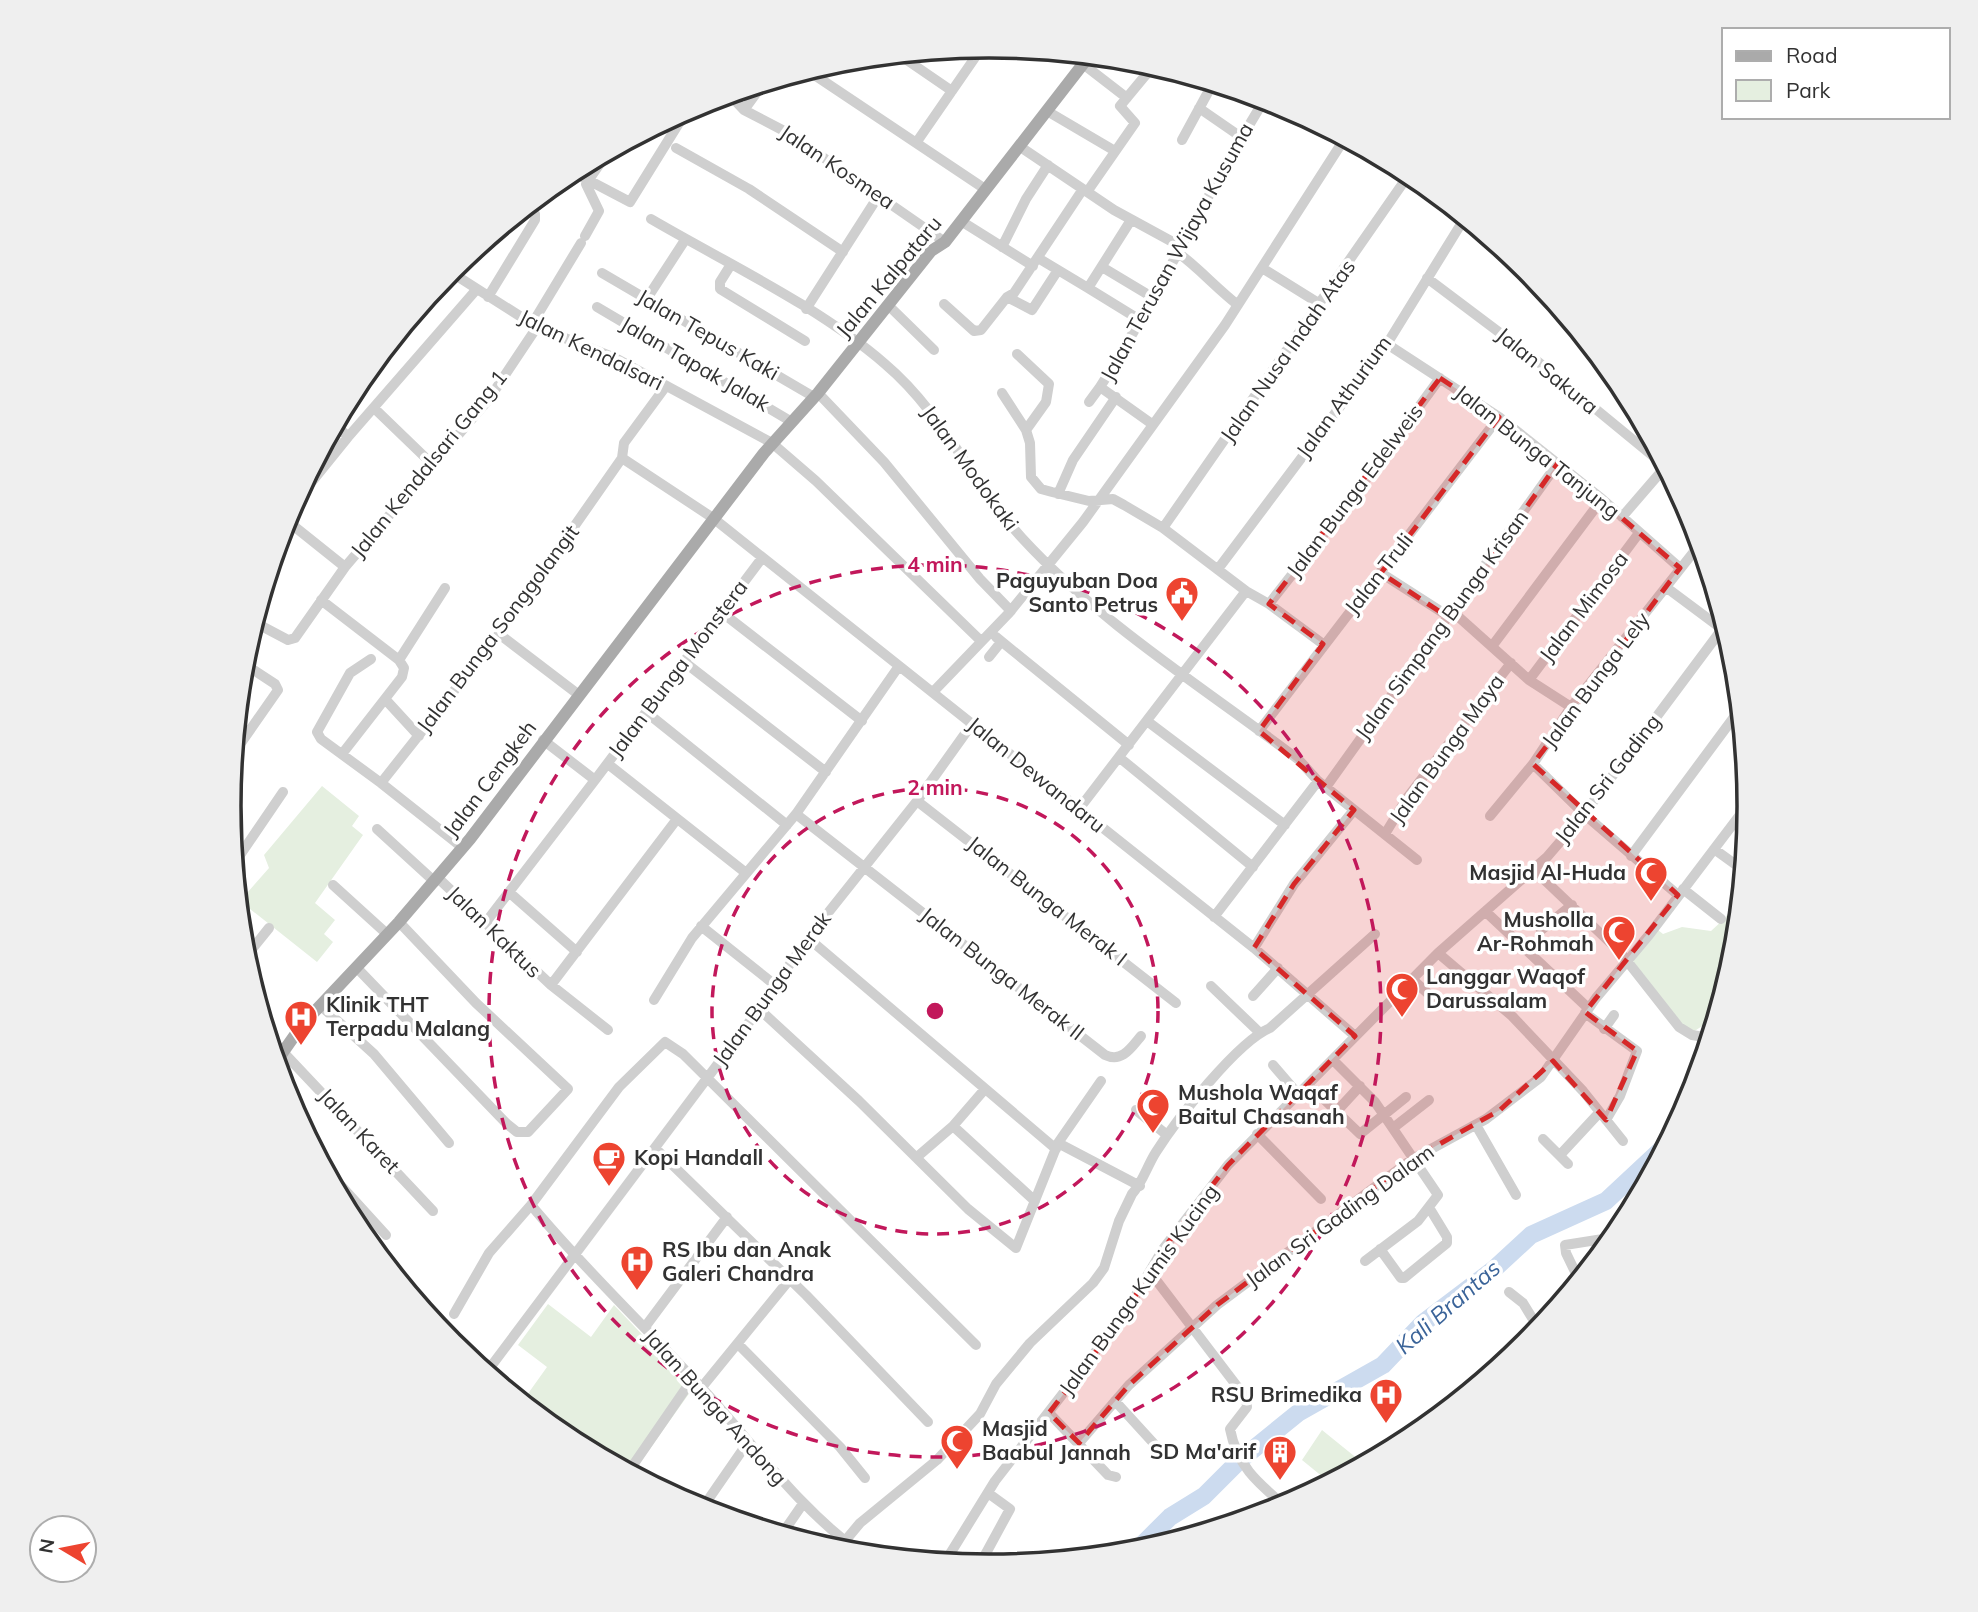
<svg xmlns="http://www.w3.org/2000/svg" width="1978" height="1612" font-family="Mulish,sans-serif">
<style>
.green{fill:#e5efe0}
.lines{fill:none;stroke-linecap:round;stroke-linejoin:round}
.river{stroke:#ccdbef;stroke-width:18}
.minor{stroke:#cfcfcf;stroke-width:10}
.major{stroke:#aaa;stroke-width:12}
.marked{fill:#d62828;fill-opacity:0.2;stroke:#d62828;stroke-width:5;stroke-dasharray:14 9;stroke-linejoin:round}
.ring{fill:none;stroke:#c2185b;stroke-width:3.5;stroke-dasharray:12 9}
.labels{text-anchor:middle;stroke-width:7;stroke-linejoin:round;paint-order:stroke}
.street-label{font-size:21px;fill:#323232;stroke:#fff}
.poi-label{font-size:21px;font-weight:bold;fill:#323232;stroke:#fff;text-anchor:start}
.water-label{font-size:23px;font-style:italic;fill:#3b6499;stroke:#fff}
.rim{fill:none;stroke:#323232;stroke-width:3.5}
.centre{fill:#c2185b;stroke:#fff;stroke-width:3.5}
.ring-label{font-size:21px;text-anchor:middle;font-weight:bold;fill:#c2185b;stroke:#fff;stroke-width:7;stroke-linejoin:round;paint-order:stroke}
</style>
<rect width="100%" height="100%" fill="#fff"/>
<!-- green -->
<path class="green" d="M322,786L359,816L352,826L363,835L315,903L335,920L324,934L333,942L317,962L240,901L269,868L264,855Z
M1741,897L1735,949L1725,960L1731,968L1716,1017L1693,1032L1687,1030L1632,960L1658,930L1663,934L1682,927L1711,931L1724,919Z
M548,1304L591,1337L614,1305L693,1388L632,1474L566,1438L522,1402L547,1367L518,1345Z
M1322,1430L1364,1464L1329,1482L1302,1460Z"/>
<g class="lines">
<!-- river -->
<path class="river" d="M1135,1552L1170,1517L1204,1496L1240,1460L1298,1413L1383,1365L1423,1323L1493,1270L1531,1235L1606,1201L1665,1146"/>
<!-- minor -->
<path class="minor" d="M898,54L952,91
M1083,64L1127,98
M807,70L985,189
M729,94L744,110L788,133L945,242
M1199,108L1241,137
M744,110L763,84
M1047,111L1115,151
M1182,140L1213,83
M916,143L983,46
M1019,146L1114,210L1180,246
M676,148L749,189L843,252
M571,171L630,202L679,123L702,102
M1087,192L1135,123L1120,106L1154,65
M651,219C728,264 818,306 885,364C943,413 972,483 1022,538C1102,625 1206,689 1299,760L1318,781L1417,860
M961,221L1033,266
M585,236L599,211L586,184L608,152
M1002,247L1026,199L1048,165
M1177,252C1199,268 1216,288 1238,305
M1038,258L1088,288L1131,220
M730,266L720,282V289L805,341
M1102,267L1152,297
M1262,268L1320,304
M449,271L537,327L615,358L772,443L816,481L981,641
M602,273L814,397
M1427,278L1536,360L1665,466
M1088,288L1140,320
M488,297L535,220V214L527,206
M1007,297L1032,310L1058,270
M646,300L685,240
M944,304L974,331L981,330L1007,297L1014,293L1083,189
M889,306L934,350
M597,307L792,422
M806,309L879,195
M532,324L581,243
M1387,344L1499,417L1602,499L1680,568
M1017,354L1049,384L1046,402L1026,430
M818,393L884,462L980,579L1011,611
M1002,393L1026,430L1030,443L1031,477L1041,489L1052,492L1089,501L1113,499L1124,505L1163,528L1246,591L1269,604L1323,644
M1089,402L1100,387
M375,409L432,464
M335,424L348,437
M1152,424L1100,387C1160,294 1206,193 1265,99
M622,458L713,518L1254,948L1355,1036
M1058,494L1073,460L1116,397
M289,510L348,437L476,290
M1622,517L1666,466
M285,519L345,567
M1163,528L1410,173
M1218,569L1387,344L1461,224L1466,222L1500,246
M1381,573L1448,616
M1667,588L1722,629
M321,600L399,660L404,668L402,677L342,754
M1269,604L1356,493L1440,378
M720,611L862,721
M1452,611L1529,680L1571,707
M254,622L288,640L295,638L345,567L489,399L537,327
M499,634L579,695
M996,637L1129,745
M1493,645L1602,499
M989,657L1001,642
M371,659L350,673L317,732L321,739L381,783
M399,660L445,588
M683,661L826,772
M1529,680L1639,533
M933,692L1009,613L1083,522L1225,325L1345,138
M385,699L419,736
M646,712L787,825
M1147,721L1285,825
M1259,731L1499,417
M543,740L595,780L762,558
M234,753L278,690L275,684L243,663
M1120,758L1253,867
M608,764L746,873
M1533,764L1584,814L1678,895
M1326,787L1558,463
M917,801L1176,1003
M1079,809L1246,591
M796,814L1105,1055C1122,1063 1131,1048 1141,1036
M1490,816L1533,764L1571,707L1700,544
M377,829L435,882
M1385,834L1407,798L1511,663
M463,848L381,783L499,634L622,458L624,443L666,386
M1714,849L1743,870
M1631,856L1740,709
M234,864L283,792
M1534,870L1620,952L1679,1027L1692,1035L1710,1038
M438,878L551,985L608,1030
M333,885L387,934
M1683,889L1721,919
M510,893L577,952
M1486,912L1588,1008
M1214,917L1318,781
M486,922L595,780
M701,926L775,985
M1541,930L1572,905
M808,938L1056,1149
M1254,948L1294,884L1354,810
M1438,953L1512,1016L1583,1091L1623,1141
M244,959L269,928
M356,967L507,1124L517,1132H528L568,1089L476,1003L399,922
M1412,979L1434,999
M551,985L677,819
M1211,986L1259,1032
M1253,996L1278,968
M654,1000L692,938L796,814L899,666
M320,1005L374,1054L449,1143
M759,1009L859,1101L968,1209L1016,1248L1058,1143L1101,1081
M1585,1013L1637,1051L1620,1096L1606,1120
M1604,1029L1614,1015
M268,1036L433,1211
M1333,1060L1375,1102L1438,1195L1418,1221L1365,1261
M1273,1065L1298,1094
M1308,1084L1360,1134L1406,1097
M1136,1110L1167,1135
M1337,1111L1360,1086
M1476,1125L1516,1195
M953,1126L1035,1201
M1393,1128L1429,1100
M1257,1134L1321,1199
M1543,1139L1568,1164
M1058,1143L1140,1186
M655,1148L806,1295L928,1422
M1560,1155L1599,1113
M917,1157L953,1126L985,1089
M325,1168L386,1235
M531,1205C584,1269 643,1324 699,1385C753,1443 797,1507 862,1554
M1380,1249L1401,1278H1404L1447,1243V1237L1430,1209
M1150,1272L1246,1398L1247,1407L1230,1429C1237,1466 1258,1483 1285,1506
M1579,1280L1566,1253L1565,1245L1603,1239
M1509,1292L1523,1303L1539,1329
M454,1314L489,1253L531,1205L619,1087L665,1042L683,1054L976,1345
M645,1327L727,1217
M738,1344L840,1447L865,1478
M486,1373L759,1009L808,938L917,801L972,724
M702,1387L790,1279
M1115,1401L1157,1447
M1049,1413L1108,1475L1116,1477
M1079,1443L1129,1385L1217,1305L1411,1160L1486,1119L1541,1077L1596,998L1649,935L1749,803
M629,1471L693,1378
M701,1510L748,1442
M782,1534L802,1505
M845,1541L860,1523L937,1460L980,1414L996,1384L1030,1343L1093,1283L1104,1268L1119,1221L1132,1194C1143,1182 1147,1166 1156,1152C1177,1119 1237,1042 1270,1028L1375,934
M945,1562L995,1481L1124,1315L1163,1249L1228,1165L1438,953L1547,857L1584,814L1725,625
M979,1566L1010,1509L988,1493"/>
<!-- major -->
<path class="major" d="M276,1062L302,1025L399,922L470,839L764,453L818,393L931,251L945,242L1090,55"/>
</g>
<!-- marked area -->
<path class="marked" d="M1440,378L1499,417L1381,573L1448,617L1558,463L1680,568L1533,764L1678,895L1585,1012L1637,1051L1606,1120L1553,1061L1500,1110L1411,1160L1217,1305L1129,1385L1079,1443L1049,1413L1124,1315L1163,1249L1228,1165L1355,1036L1254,948L1294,884L1354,810L1259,731L1323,644L1269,604Z"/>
<!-- distance rings -->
<g class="ring">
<circle cx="935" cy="1011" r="223"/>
<circle cx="935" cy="1011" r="446"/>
</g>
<!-- icons -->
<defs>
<symbol id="civic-pin" viewBox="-11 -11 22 30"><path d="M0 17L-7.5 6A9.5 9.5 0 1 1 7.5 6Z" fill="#ed4430" stroke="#fff"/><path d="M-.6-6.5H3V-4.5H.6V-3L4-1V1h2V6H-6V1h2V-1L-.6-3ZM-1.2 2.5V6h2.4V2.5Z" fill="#fff"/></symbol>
<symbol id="mosque-pin" viewBox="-11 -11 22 30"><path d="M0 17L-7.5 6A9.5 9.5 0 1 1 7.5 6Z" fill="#ed4430" stroke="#fff"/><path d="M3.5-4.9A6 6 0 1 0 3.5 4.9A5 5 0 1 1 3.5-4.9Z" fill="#fff"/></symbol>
<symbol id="hospital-pin" viewBox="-11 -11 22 30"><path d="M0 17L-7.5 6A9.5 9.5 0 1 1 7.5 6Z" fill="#ed4430" stroke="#fff"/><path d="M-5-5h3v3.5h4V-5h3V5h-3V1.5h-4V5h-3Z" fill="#fff"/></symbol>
<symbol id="cafe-pin" viewBox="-11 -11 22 30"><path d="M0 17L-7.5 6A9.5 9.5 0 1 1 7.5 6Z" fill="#ed4430" stroke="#fff"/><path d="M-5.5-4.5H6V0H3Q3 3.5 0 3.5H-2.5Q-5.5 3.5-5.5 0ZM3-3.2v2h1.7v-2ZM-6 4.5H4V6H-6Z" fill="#fff"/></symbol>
<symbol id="building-pin" viewBox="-11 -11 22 30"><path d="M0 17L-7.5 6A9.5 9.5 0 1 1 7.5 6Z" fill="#ed4430" stroke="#fff"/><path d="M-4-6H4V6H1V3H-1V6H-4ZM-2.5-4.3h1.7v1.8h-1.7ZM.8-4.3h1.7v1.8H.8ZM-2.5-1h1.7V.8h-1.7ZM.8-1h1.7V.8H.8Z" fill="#fff"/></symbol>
</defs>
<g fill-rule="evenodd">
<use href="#civic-pin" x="1163" y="574" width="38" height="52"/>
<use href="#mosque-pin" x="1632" y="854" width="38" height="52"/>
<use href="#mosque-pin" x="1600" y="913" width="38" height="52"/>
<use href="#mosque-pin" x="1383" y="970" width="38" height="52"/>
<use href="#hospital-pin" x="282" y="998" width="38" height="52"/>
<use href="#mosque-pin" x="1134" y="1086" width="38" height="52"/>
<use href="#cafe-pin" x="590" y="1139" width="38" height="52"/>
<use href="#hospital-pin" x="618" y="1243" width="38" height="52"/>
<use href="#hospital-pin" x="1367" y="1376" width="38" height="52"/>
<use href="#mosque-pin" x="938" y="1422" width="38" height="52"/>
<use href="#building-pin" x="1261" y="1433" width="38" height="52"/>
</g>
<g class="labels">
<!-- street labels -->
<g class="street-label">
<text transform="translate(837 167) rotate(34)" y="7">Jalan Kosmea</text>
<text transform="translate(1177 252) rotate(-61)" y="7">Jalan Terusan Wijaya Kusuma</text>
<text transform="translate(889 277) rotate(-50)" y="7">Jalan Kalpataru</text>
<text transform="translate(708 335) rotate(30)" y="7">Jalan Tepus Kaki</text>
<text transform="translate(591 350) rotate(26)" y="7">Jalan Kendalsari</text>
<text transform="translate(1288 351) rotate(-55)" y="7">Jalan Nusa Indah Atas</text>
<text transform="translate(695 364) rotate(30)" y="7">Jalan Tapak Jalak</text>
<text transform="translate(1547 371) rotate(39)" y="7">Jalan Sakura</text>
<text transform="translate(1344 397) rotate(-54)" y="7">Jalan Athurium</text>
<text transform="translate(1537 452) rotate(38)" y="7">Jalan Bunga Tanjung</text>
<text transform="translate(429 464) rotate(-51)" y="7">Jalan Kendalsari Gang 1</text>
<text transform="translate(970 468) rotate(54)" y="7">Jalan Modokaki</text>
<text transform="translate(1355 491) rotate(-53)" y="7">Jalan Bunga Edelweis</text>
<text transform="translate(1379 574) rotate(-52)" y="7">Jalan Truli</text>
<text transform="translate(1584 607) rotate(-53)" y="7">Jalan Mimosa</text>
<text transform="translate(1442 625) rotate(-54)" y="7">Jalan Simpang Bunga Krisan</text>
<text transform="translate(498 629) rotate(-53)" y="7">Jalan Bunga Songgolangit</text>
<text transform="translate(678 669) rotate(-53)" y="7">Jalan Bunga Monstera</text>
<text transform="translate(1596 680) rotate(-53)" y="7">Jalan Bunga Lely</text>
<text transform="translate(1447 749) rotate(-54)" y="7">Jalan Bunga Maya</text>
<text transform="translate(1036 775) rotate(39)" y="7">Jalan Dewandaru</text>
<text transform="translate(490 779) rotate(-53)" y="7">Jalan Cengkeh</text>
<text transform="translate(1608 779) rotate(-52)" y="7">Jalan Sri Gading</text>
<text transform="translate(1047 901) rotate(38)" y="7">Jalan Bunga Merak I</text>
<text transform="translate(494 932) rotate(44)" y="7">Jalan Kaktus</text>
<text transform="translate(1002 974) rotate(38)" y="7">Jalan Bunga Merak II</text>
<text transform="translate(772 989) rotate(-54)" y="7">Jalan Bunga Merak</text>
<text transform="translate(359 1131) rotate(47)" y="7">Jalan Karet</text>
<text transform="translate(1340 1216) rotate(-36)" y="7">Jalan Sri Gading Dalam</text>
<text transform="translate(1139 1290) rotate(-54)" y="7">Jalan Bunga Kumis Kucing</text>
<text transform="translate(715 1407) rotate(48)" y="7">Jalan Bunga Andong</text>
</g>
<!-- poi labels -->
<g class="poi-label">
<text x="1158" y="588" text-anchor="end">Paguyuban Doa<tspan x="1158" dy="24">Santo Petrus</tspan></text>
<text x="1626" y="880" text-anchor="end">Masjid Al-Huda</text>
<text x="1594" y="927" text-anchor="end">Musholla<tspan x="1594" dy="24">Ar-Rohmah</tspan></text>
<text x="1426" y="984">Langgar Waqof<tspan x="1426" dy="24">Darussalam</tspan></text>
<text x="326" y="1012">Klinik THT<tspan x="326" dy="24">Terpadu Malang</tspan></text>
<text x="1178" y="1100">Mushola Waqaf<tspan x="1178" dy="24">Baitul Chasanah</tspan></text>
<text x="634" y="1165">Kopi Handall</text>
<text x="662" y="1257">RS Ibu dan Anak<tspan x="662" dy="24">Galeri Chandra</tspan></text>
<text x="1362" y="1402" text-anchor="end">RSU Brimedika</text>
<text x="982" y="1436">Masjid<tspan x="982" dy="24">Baabul Jannah</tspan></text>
<text x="1256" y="1459" text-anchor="end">SD Ma'arif</text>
</g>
<!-- water labels -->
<g class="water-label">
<text transform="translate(1448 1307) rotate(-41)" y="8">Kali Brantas</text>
</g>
</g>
<!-- crop -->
<path d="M0 0H1978V1612H0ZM241 806a748 748 0 1 1 1496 0a748 748 0 1 1-1496 0Z" fill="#efefef" fill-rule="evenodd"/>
<path class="rim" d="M241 806a748 748 0 1 1 1496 0a748 748 0 1 1-1496 0Z"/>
<circle cx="935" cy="1011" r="10" class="centre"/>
<g class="ring-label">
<text x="935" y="572">4 min</text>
<text x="935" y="795">2 min</text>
</g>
<!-- legend -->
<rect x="1722" y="28" width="228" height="91" fill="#ffffff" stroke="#adadad" stroke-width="2"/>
<rect x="1736" y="51" width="35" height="10" fill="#aaaaaa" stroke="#adadad" stroke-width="2"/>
<text x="1786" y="63" font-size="21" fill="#323232">Road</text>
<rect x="1736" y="80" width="35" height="21" fill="#e5efe0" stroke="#adadad" stroke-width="2"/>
<text x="1786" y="98" font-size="21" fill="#323232">Park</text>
<!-- north arrow -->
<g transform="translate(63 1549) rotate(280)"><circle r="33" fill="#ffffff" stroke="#adadad" stroke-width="2"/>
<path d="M0-5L12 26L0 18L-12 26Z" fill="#ed4430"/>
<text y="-10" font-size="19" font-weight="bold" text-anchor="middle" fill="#323232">N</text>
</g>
</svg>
